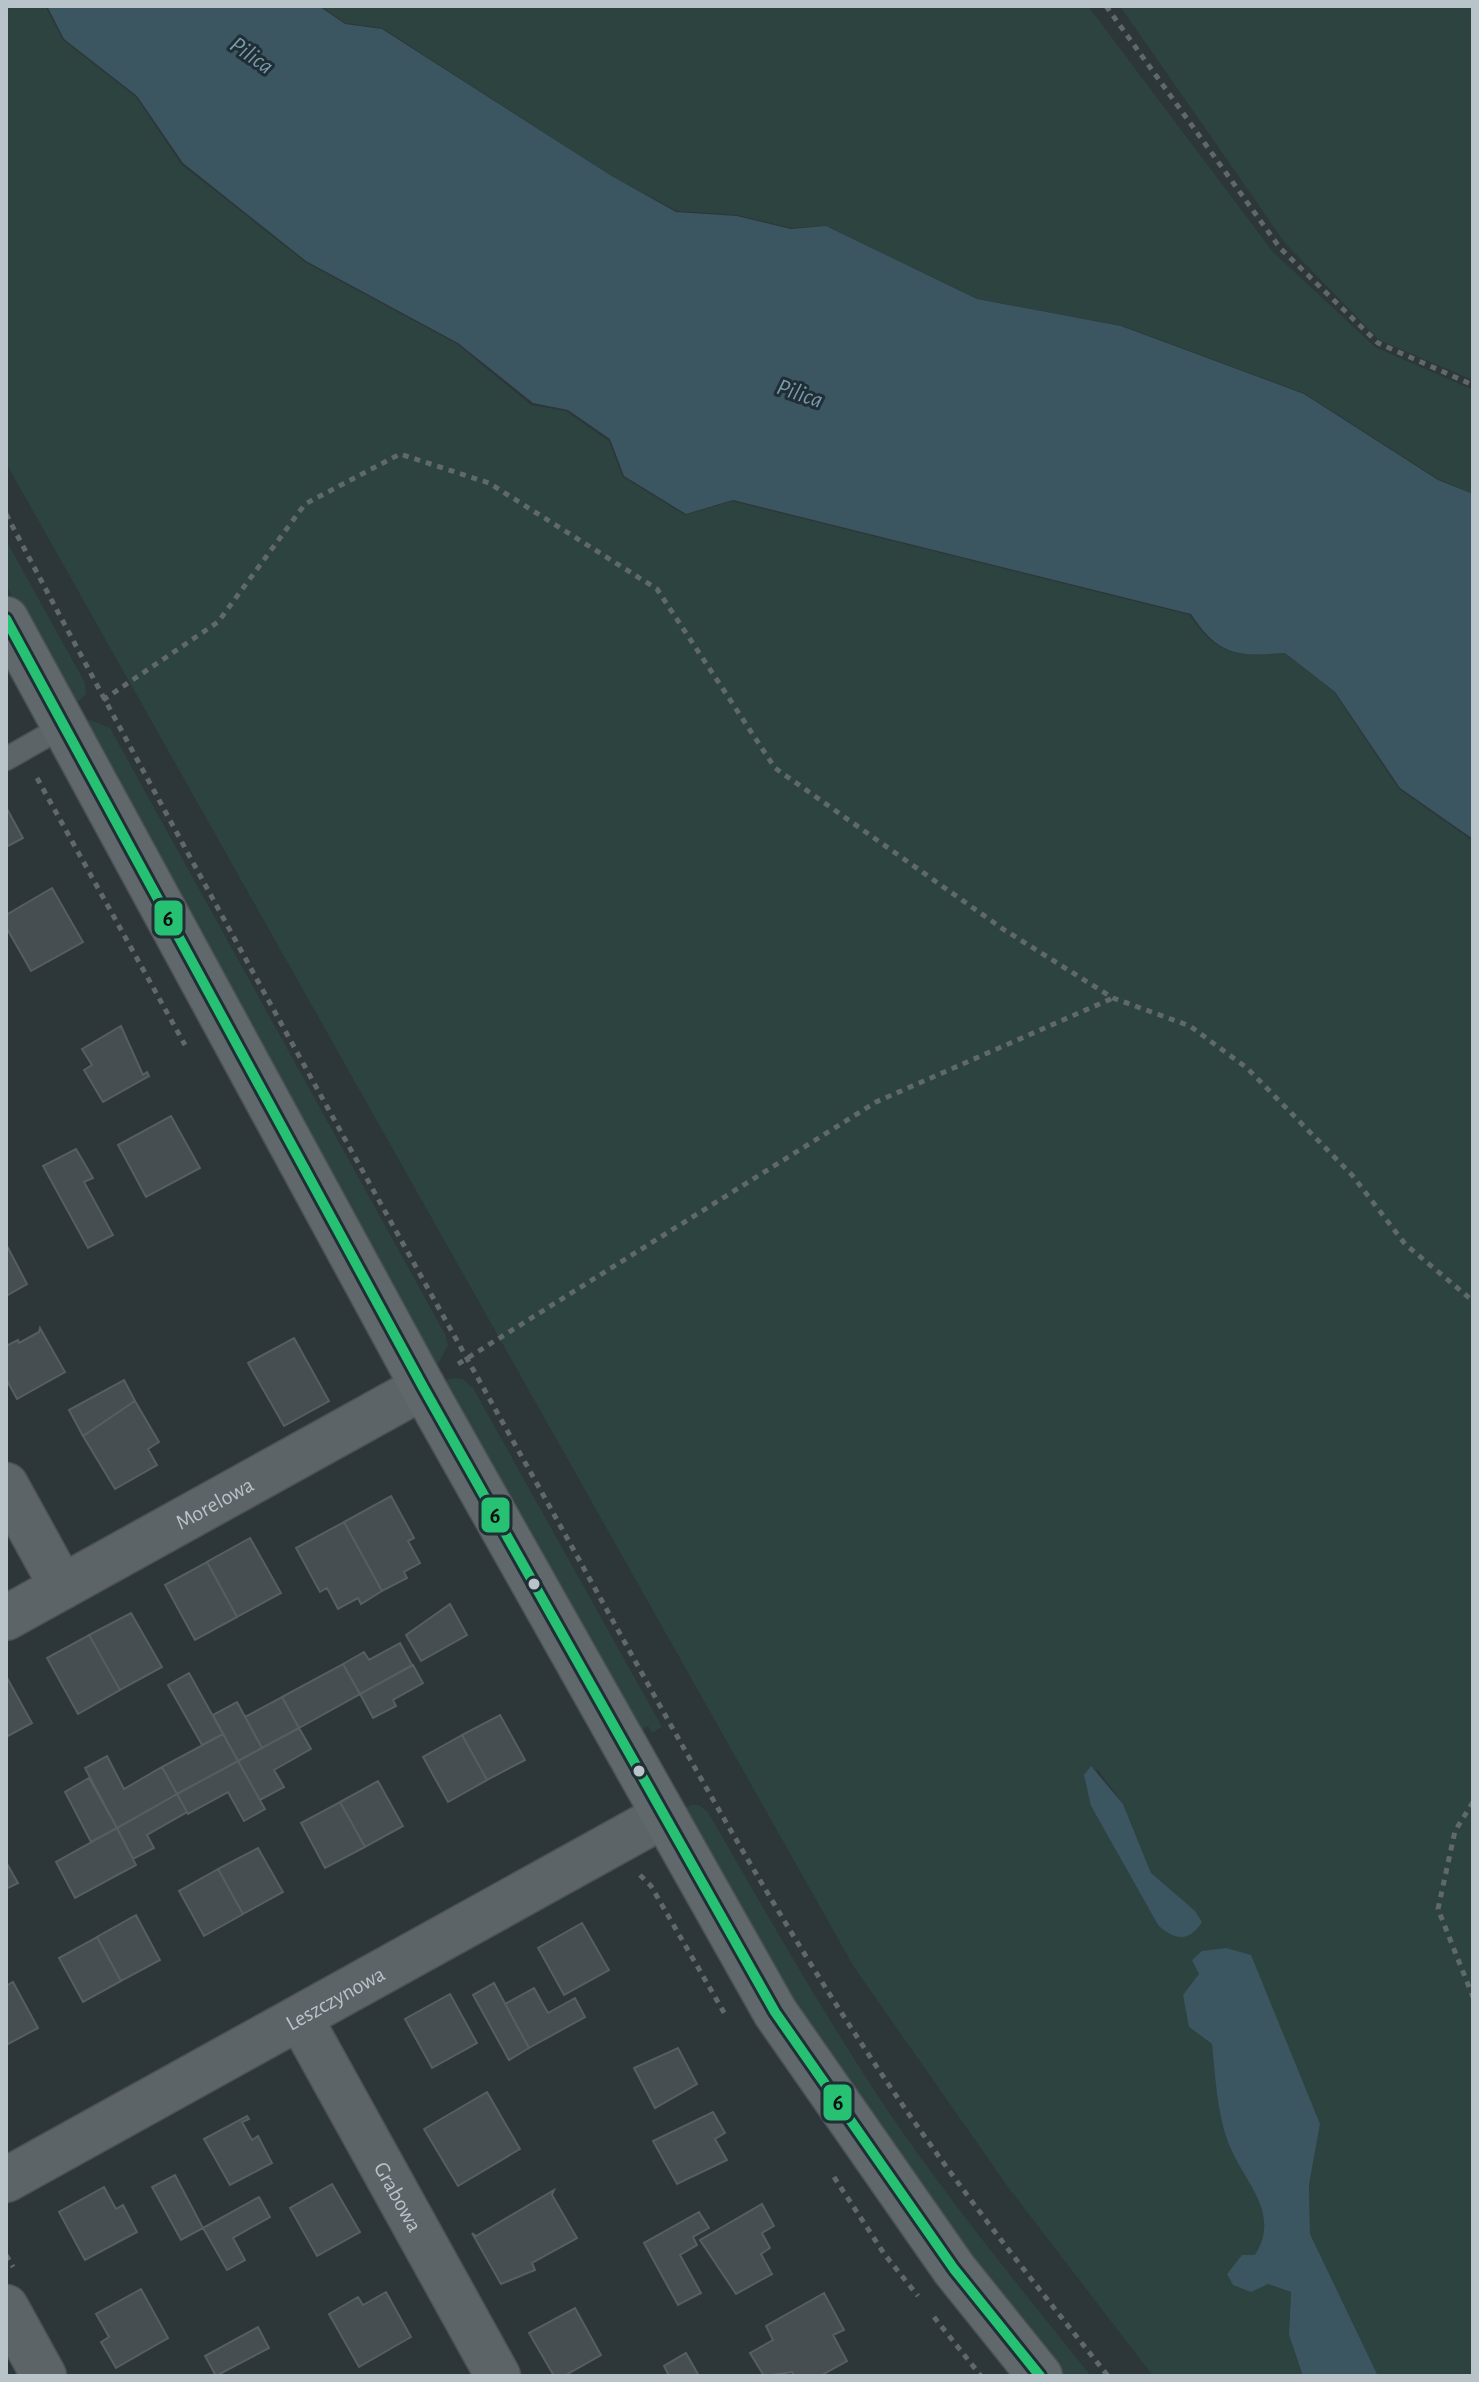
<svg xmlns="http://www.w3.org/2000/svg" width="1479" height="2382" font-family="'Alegreya Sans',sans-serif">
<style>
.green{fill:#2d433f;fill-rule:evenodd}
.water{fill:#3b5561}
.building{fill:#464e51;stroke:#555e61;stroke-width:2}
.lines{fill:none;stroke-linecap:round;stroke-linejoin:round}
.lane-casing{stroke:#4b5154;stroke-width:25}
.street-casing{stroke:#4b5154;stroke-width:47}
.secondary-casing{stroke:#4b5154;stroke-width:47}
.path{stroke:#60686b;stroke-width:5;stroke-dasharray:6 6;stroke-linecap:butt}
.lane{stroke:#5d6468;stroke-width:22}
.street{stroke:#5d6468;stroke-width:44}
.secondary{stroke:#61686c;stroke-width:44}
.bus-1-casing{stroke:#202e35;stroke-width:16}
.bus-1{stroke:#26c172;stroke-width:10}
.bus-dot{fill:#b8c3ca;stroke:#202e35;stroke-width:3}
.labels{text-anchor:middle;stroke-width:6;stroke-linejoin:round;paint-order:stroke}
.street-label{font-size:22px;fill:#b8c3ca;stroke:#202e35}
.water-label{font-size:24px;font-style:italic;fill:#7a9baa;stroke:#202e35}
.line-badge{stroke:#202e35;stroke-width:3}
.pale-badge-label{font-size:22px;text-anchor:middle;font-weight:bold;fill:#111}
</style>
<rect width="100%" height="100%" fill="#2d3639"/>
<!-- green -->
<path class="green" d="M6,6H45L63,40L136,97L181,164L305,262L457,344L531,405L566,411L609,441L623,477L685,515L732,501L1190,615C1216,656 1239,658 1285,653L1334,692L1399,789L1473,841V2376H1378L1310,2234L1309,2185L1320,2124L1305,2092L1199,1974L1189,2027L1212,2044C1215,2075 1217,2113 1228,2142C1244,2182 1282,2211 1255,2256L1268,2284L1291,2292L1289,2335L1303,2376H1153L1008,2187L854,1967L6,463ZM1097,1769L1123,1804L1151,1873L1158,1925L1091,1806Z
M321,6H1088L1273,252L1375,347L1473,390V494L1438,479L1304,393L1123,326L978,299L826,226L791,228L737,215L677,211L610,175L382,28L345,23Z
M1120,6H1473V380L1379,340L1285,243Z
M6,540L85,683L86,694L73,706L6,585Z
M90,720L110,728L445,1334L448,1345L437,1366L82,722Z
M453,1378L463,1379L473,1388L662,1727L652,1733L648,1726L639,1732L446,1380Z
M691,1805H699L708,1812C765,1911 821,2010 884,2105C947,2199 1020,2287 1091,2376H1064L956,2243L785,1991L682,1809Z"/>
<!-- water -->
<path class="water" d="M47,6H319L345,24L382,29L610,175L676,212L737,216L791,229L826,226L977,299L1121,326L1304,394L1438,480L1473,494V839L1400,788L1335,692L1285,653C1238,657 1218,656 1191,614L733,500L686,514L624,476L610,439L568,410L533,403L458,343L306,261L183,163L137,96L64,39Z
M1091,1766L1123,1804L1151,1873L1195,1911L1202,1922C1189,1943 1174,1940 1158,1925L1091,1806L1084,1775Z
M1226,1948L1251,1955L1320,2124L1309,2185L1310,2234L1378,2376H1303L1289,2335L1291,2292L1268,2284L1251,2292L1233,2285L1227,2274L1242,2255H1255C1282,2212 1243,2182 1228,2142C1217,2113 1215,2075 1212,2044L1189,2027L1183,1995L1199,1974L1192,1960L1202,1951Z"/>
<!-- building -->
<path class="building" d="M6,807L23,838L6,847Z
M52,888L83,942L31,971L6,927V915Z
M121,1026L143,1075L147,1072L149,1076L103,1102L84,1070L92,1065L82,1049Z
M171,1116L200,1168L146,1197L118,1145Z
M76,1149L93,1178L84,1182L113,1235L88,1248L43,1166Z
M6,1244L27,1284L6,1296Z
M40,1328L65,1372L17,1399L6,1379V1346L18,1340L19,1343L39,1332Z
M294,1338L329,1401L284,1426L248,1363Z
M124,1380L135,1401L83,1436L69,1410Z
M135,1401L159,1442L148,1449L157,1465L115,1489L83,1436Z
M391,1496L414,1538L408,1541L420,1563L404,1572L407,1578L382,1591L344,1522Z
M344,1522L382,1591L361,1604L358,1598L338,1609L327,1588L320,1592L296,1548Z
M250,1538L281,1593L237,1617L207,1562Z
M207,1562L237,1617L195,1640L165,1585Z
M450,1604L467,1635L421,1661L406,1635Z
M131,1613L162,1667L120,1690L89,1635Z
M89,1635L120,1690L78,1714L47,1658Z
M400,1643L412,1665L360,1694L343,1664L364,1652L369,1660Z
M343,1664L360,1694L299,1728L282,1697Z
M413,1665L423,1683L393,1700L396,1706L373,1718L360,1694Z
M189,1673L223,1734L202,1745L168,1685Z
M6,1676L32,1723L6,1737Z
M282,1697L299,1728L262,1748L245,1717Z
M237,1702L262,1748L238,1761L213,1715Z
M500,1715L525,1760L487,1780L462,1735Z
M299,1728L311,1749L274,1770L284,1787L260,1800L238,1761Z
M223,1734L238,1761L177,1794L162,1767Z
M462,1735L487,1780L448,1802L423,1757Z
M107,1756L124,1789L162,1767L177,1794L117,1828L85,1768Z
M238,1761L265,1809L244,1821L228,1792L188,1814L177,1794Z
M89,1778L117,1828L91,1842L65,1792Z
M378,1781L403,1826L365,1847L340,1802Z
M177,1794L187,1812L147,1835L154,1848L133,1859L117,1828Z
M340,1802L365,1847L325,1868L301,1823Z
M117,1828L136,1865L75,1898L56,1862Z
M258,1848L283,1892L243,1914L218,1869Z
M6,1862L18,1883L6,1889Z
M218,1869L243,1914L204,1936L179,1891Z
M136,1915L160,1960L121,1981L97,1937Z
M582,1923L609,1970L564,1995L538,1948Z
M97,1937L121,1981L83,2002L59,1958Z
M13,1982L38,2028L6,2045V1986Z
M494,1983L529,2048L509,2060L473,1995Z
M534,1988L548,2013L575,1998L585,2017L529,2048L505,2004Z
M450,1994L477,2043L432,2068L405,2019Z
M678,2048L697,2084L655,2108L634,2068Z
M487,2092L520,2149L458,2186L424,2129Z
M713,2112L725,2133L715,2139L727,2160L677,2184L653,2141Z
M247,2116L249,2119L242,2122L252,2140L258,2136L272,2163L230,2185L204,2139Z
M175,2175L203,2228L181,2240L152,2187Z
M332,2184L360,2232L317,2256L290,2208Z
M104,2187L116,2209L123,2205L137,2232L85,2260L59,2212Z
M554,2190L552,2195L577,2238L532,2263L535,2270L501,2284L472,2233L476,2236Z
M259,2197L270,2217L233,2238L245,2260L227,2270L203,2228Z
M762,2204L774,2226L762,2233L770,2248L761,2254L772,2274L736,2294L700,2240Z
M699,2212L709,2228L693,2237L697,2245L680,2255L701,2293L678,2305L644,2243Z
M141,2289L168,2338L116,2368L101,2342L109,2337L96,2314Z
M386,2292L411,2337L359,2367L329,2314L358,2297L363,2305Z
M824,2293L844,2330L833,2335L847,2361L820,2376H794L792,2372L764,2376L750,2353L773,2340L766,2326Z
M575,2308L601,2355L564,2376H554L529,2333Z
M258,2327L269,2348L216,2376L205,2356Z
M686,2353L699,2376H669L664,2366Z"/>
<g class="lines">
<defs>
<path id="lane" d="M6,759L62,727"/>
<g id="street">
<path d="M6,1485L62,1587"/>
<path id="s1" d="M6,1618L423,1387"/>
<path id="s2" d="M300,2018L498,2376"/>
<path id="s3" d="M6,2180L663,1816"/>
<path d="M6,2307L44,2376"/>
</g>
<path id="secondary" d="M6,619L423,1387L775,2012L954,2269L1040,2376"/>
</defs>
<!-- lane casing -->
<use href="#lane" class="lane-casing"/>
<!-- street casing -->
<use href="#street" class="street-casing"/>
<!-- secondary casing -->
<use href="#secondary" class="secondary-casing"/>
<!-- path -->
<path class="path" d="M1106,6L1280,248L1378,343L1473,385
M6,514C170,825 341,1133 513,1441C639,1665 758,1895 904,2107C968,2200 1038,2288 1108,2376
M103,700L218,622L305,504L400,454L489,483L657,589L775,768L1003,929L1113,998L1190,1026L1247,1068L1352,1175L1405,1244L1473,1301
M37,778L185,1045
M458,1364L876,1102L1113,998
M1473,1802L1455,1831L1438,1909L1473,1997
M640,1875L651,1886L726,2016
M834,2177L885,2255L918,2296
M6,2255L13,2267
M934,2317L981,2376"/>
<!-- lane -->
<use href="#lane" class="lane"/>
<!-- street -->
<use href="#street" class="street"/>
<!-- secondary -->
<use href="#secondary" class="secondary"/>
<defs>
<path id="bus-1" d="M6,619L423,1387L775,2012L954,2269L1040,2376"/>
</defs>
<!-- bus-1 casing -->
<use href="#bus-1" class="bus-1-casing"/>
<!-- bus-1 -->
<use href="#bus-1" class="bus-1"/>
</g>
<!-- markers -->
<g class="bus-dot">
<circle cx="534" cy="1584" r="7"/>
<circle cx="639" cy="1771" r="7"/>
</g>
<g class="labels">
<!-- street labels -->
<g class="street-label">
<text dy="8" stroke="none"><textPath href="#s1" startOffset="238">Morelowa</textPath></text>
<text dy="8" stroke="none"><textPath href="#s3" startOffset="376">Leszczynowa</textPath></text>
<text dy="8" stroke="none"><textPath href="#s2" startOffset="204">Grabowa</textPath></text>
</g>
<!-- water labels -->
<g class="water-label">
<text transform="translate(252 55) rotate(35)" y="8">Pilica</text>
<text transform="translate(800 393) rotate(19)" y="8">Pilica</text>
</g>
</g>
<g class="line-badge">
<rect x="153" y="899" width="31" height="38" rx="8" fill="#26c172"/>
<rect x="480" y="1496" width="31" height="38" rx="8" fill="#26c172"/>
<rect x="822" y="2083" width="31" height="39" rx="8" fill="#26c172"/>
</g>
<g class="pale-badge-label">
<text x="168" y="926">6</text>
<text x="495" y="1523">6</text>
<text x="838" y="2110">6</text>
</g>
<!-- border -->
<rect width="1479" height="2382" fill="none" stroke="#b8c3ca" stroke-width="16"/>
</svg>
